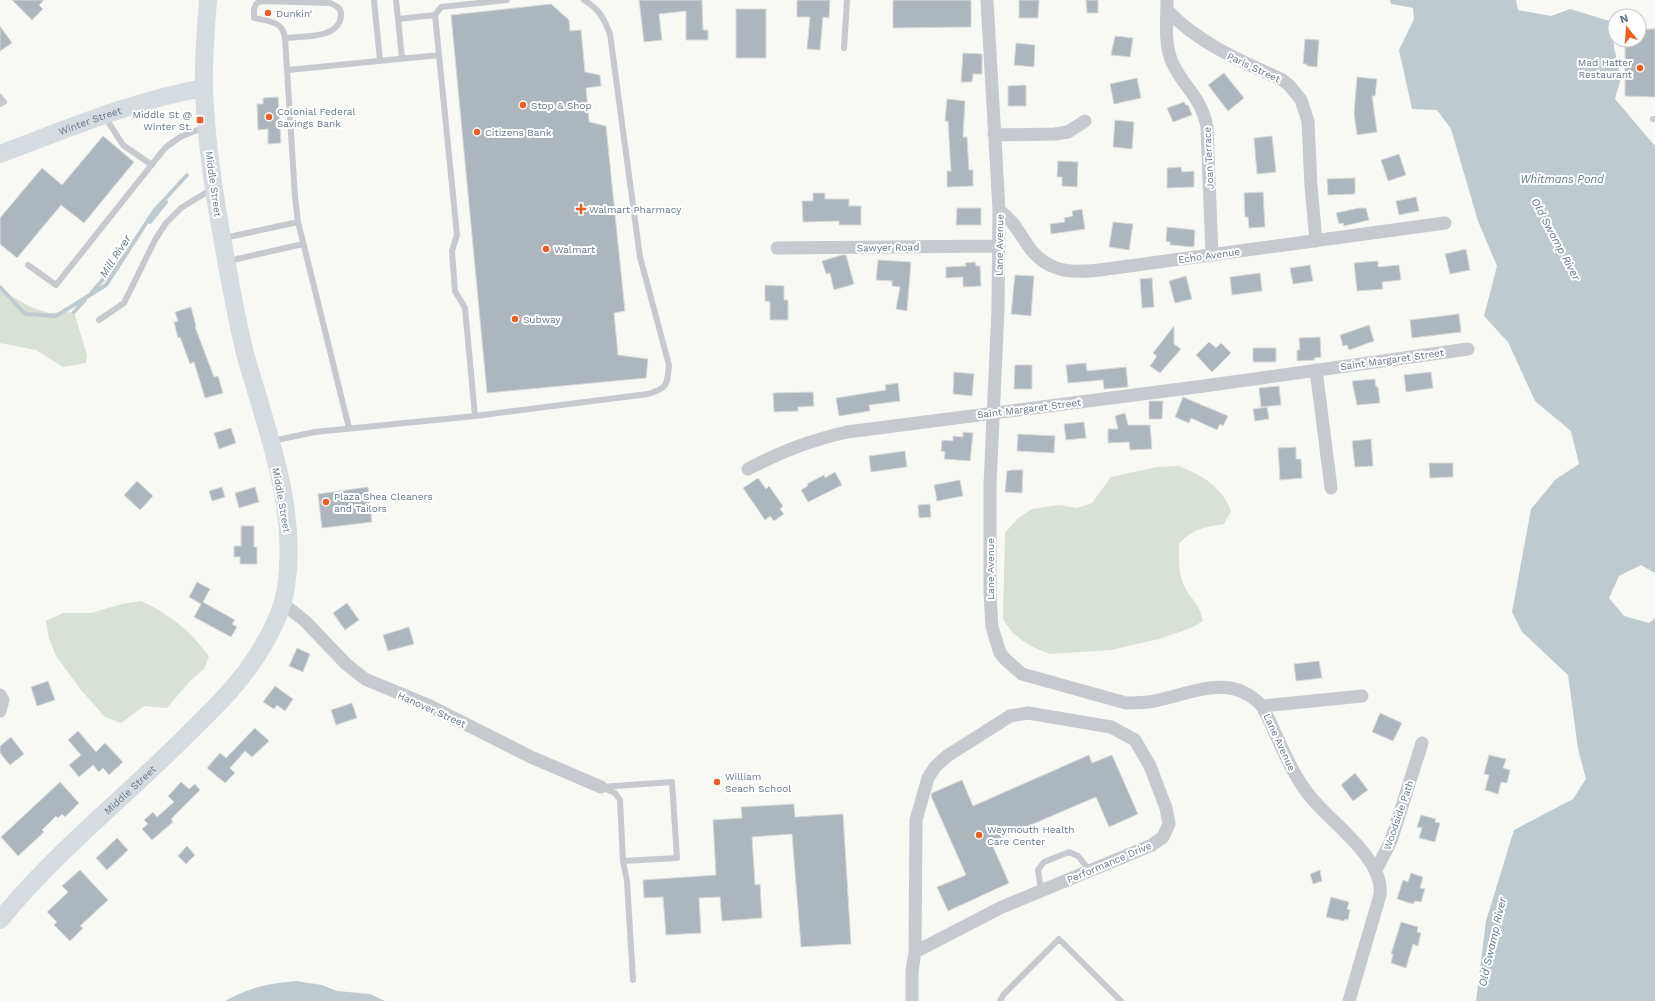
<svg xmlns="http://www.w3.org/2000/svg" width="1655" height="1001" font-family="'Work Sans',sans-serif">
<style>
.green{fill:#d9e0d6}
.water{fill:#bfcacf}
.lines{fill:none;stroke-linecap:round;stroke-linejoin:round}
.stream{stroke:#bfcacf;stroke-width:4}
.building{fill:#aeb6bd;stroke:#dadad8}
.service{stroke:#c6c9cd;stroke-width:6}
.minor{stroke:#c6c9cd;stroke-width:13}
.secondary{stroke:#d6dbe0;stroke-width:18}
.poi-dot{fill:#ed5f20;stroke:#fff;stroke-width:1.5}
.labels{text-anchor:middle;stroke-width:4;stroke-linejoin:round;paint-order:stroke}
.poi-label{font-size:10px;fill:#657688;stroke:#fff;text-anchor:start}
.street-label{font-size:10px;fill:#657688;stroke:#fff}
.water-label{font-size:11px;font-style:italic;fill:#617783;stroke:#fff}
</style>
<rect width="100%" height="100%" fill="#f8f8f5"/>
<!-- green -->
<path class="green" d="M0,290L31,307L48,313L74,312L87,355L86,363L63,367L36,350L0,343Z
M1179,466C1202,475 1222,487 1231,511L1224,524C1205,527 1192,529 1179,544C1179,559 1178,574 1185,588C1193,601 1200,605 1203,621L1191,628L1159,639L1111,650L1050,654L1037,649L1023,641L1012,632L1003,619L1005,533L1018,518L1032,509L1059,505L1077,508L1092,503L1111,477L1157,467Z
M141,601C170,614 190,631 209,656L204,669L191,680L167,708L144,706L121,723L105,717L81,690L56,656L49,638L46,621L63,613H91L122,604Z"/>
<!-- water -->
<path class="water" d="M1390,0H1516L1518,10L1551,16L1570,9L1613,22L1614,48L1621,78L1615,99L1655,146V573L1641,565L1619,576L1609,598L1624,616L1649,623L1655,618V1001H1476L1486,921L1514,830L1573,799L1586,779L1578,749L1568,675L1522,632L1512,612L1531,509L1556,479L1579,464L1571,431L1535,401L1508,342L1484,316L1497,266L1478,221L1451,129L1437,110L1412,109L1399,50L1414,19L1413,8L1391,4Z
M296,981L322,985L337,991L370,994L385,1001H225C251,987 266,984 296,981Z"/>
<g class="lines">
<!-- stream -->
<path class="stream" d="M150,222L166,202
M0,287L25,314L56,316L106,285L154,211L187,175
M92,292L120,260
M74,312L85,300"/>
</g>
<!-- building -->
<path class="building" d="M12,0H44L39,5L43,9L32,20Z
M639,0H702L703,30H708V40H686V11L659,14L662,40L644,42Z
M797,0H830L829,18L823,17L820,50L807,49L810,17H797Z
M893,0H971V27L893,28Z
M1019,0H1039L1038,18H1019Z
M1086,0H1098V13H1087Z
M551,4L569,20L570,31L581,30L585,72L600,75L601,86L586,88L589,122L606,126L625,311L614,313L618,355L648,359L646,378L487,393L451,15Z
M736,9H766V58H736Z
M0,26L12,43L0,51Z
M1639,29H1655V97L1625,96V40H1639Z
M1115,36L1133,38L1130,57L1111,55Z
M1305,39L1319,40L1317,67L1307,66V64H1303Z
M1016,43L1035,45L1034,67L1014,65Z
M963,53L982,54V74H973L972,82H961Z
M1224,73L1244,98L1228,111L1208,85Z
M1357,77L1377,79L1375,96H1372L1377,132L1357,135L1354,113Z
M1137,78L1141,98L1114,104L1110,84Z
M1026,85V106H1008V86Z
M278,97L281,143L268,144V129L258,130L257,104H263V98Z
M947,99L965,101L963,137H967L969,170H973V186L947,187V171H951L948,121H945Z
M1184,102L1186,105H1188L1192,115L1173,122L1167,108Z
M1115,120L1134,122L1132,149L1113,147Z
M103,136L134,162L84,223L61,205L17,258L0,244V218L42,168L62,185Z
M1272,136L1276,172L1257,174L1254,138Z
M1399,154L1406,175L1388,181L1381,160Z
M1058,161L1078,162L1077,187L1062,186V177H1057Z
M1181,167L1182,172L1194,171V187L1167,188V168Z
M1355,178V194L1328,195L1327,179Z
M1263,192L1265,227L1249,228L1248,217H1245L1244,193Z
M813,193H825V199H849V206H861V225H839V221L803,222L802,201H813Z
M1416,197L1419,211L1399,215L1396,201Z
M957,208H981V225H956Z
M1359,208H1366L1369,220L1344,226L1343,223L1339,224L1336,213Z
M1082,209L1085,229L1051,234L1050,224L1065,222L1064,218L1073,216L1072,211Z
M1113,222L1133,224L1129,250L1109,247Z
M1167,227L1195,230L1194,247L1170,245V242L1166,241Z
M1466,249L1470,270L1450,274L1445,254Z
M842,255H846L854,284L834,290L830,273L826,274L822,261Z
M878,260L911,262L907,311L896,309L900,287L892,286V281L876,280Z
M1378,261V267L1399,265L1401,280L1382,282L1383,289L1357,291L1354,263Z
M975,262L976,266H980L981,286L963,287V277L946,278V267L966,266L965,263Z
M1310,265L1313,281L1293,284L1290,268Z
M1260,273L1262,291L1232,295L1230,277Z
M1015,275L1034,276L1031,316L1011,314Z
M1186,276L1192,299L1175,303L1169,281Z
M1152,278L1154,307L1142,308L1140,279Z
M765,285L784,286V300H788V320H770V302L765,301Z
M191,307L196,326L195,327L214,377L218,376L223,393L205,398L194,362L190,364L180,337L178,338L174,322L178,321L175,312Z
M1459,314L1461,332L1412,338L1410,320Z
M1369,325L1374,341L1349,350L1347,345L1343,346L1340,335Z
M1174,326V344L1181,349L1160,373L1150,366L1157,356L1153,353Z
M1320,337L1321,357L1314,358L1315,360L1297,361V350H1300L1299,338Z
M1209,342L1216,348L1221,343L1231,353L1212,372L1196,355Z
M1253,348H1276V362H1253Z
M1086,363L1087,371L1126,367L1128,387L1104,389L1103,380L1068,383L1066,365Z
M1015,365H1032V389H1014Z
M954,372L974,374L972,396L953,394Z
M1431,372L1433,388L1406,392L1404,375Z
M1375,379L1376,387H1378L1380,403L1357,405L1352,381Z
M898,383L900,401L869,405L870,411L839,416L836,398L886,390L885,385Z
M1279,386L1281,405L1261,407L1259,388Z
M813,392L814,406L798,407V411L774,412L773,393Z
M1183,397L1228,416L1223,426L1220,424L1217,430L1191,418L1189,423L1175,417Z
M1149,401H1163L1162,419H1149Z
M1267,407L1269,419L1255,421L1253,409Z
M1125,413L1128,425H1150L1152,449L1130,450L1129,442L1108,443V429H1118L1115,416Z
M1084,422L1086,438L1066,440L1064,424Z
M231,428L236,443L219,449L214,433Z
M963,432L973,433L970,461L944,459L945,452L941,451L942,440L953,441V436L963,437Z
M1018,434L1055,436L1054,453L1017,451Z
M1371,439L1373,466L1355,467L1352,441Z
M1296,447V459H1301L1302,478L1280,480L1278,448Z
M905,451L907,467L871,472L869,456Z
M1429,463H1453V477L1430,478Z
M1012,470H1023L1022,493L1005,492L1007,471Z
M835,472L842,485L808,502L801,490L808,486L807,484L824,475L825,478Z
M758,478L766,489L769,486L783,506L780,509L784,514L774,521L770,516L765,520L743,488Z
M960,480L963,496L937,501L934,485Z
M137,481L153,496L140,510L124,495Z
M222,487L225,497L212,501L209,491Z
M255,487L259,502L239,508L235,493Z
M368,487L372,522L322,528L318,494Z
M930,504L931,517L919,518L918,505Z
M241,526H254V547H257V564H240V557H234V546H241Z
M197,582L210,589L203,602L235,620L232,624L237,627L231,637L194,617L201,604L189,597Z
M347,603L359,620L345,630L333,613Z
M409,627L414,644L388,651L383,635Z
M297,648L310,654L303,672L289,666Z
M1319,661L1322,678L1296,681L1294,664Z
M48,681L55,700L37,706L31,687Z
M275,686L293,699L285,711L277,705L274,709L263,702Z
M352,703L357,718L336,725L331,710Z
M1380,713L1402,723L1393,741L1372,732Z
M255,728L269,741L252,757L245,751L230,768L235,773L225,783L207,768L220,753L226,758Z
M78,731L96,752L105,743L123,762L109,775L103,768L99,772L93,765L79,777L69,765L81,755L68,740Z
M11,737L24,754L10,765L0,753V746Z
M1089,755L1092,763L1112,755L1138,814L1109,827L1096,797L991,842L1009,883L948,911L937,887L966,875L931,796L932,793L962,780L973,806Z
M1489,755L1506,759L1503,768L1510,770L1507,783L1501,782L1498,794L1485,790L1489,775L1484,774Z
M1355,773L1368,790L1353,801L1341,785Z
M60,782L79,803L65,817L62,814L58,818L56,816L42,830L44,832L18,856L1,837Z
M181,782L189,789L195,784L200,790L171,819L173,822L152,840L142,829L148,824L144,820L153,812L157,817L174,802L168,796Z
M794,804L795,817L843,814L851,944L801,947L792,834L752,837L755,885L760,884L762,918L722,921L720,897L699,898L701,933L666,935L663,897L644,898L643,880L716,875L713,820L742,818L741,807Z
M1421,815L1436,819L1435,822L1440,823L1435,842L1419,838L1422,828L1417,827Z
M117,838L128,850L107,870L96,858Z
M187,846L195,855L186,864L178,856Z
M80,870L108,900L80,926L83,928L70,941L54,925L57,922L47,912L68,892L62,886Z
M1320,870L1322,881L1313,884L1310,874Z
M1411,873L1423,877L1420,888L1425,889L1421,902L1415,901L1413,904L1397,899L1403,880L1408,882Z
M1331,897L1349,902L1347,909L1350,910L1348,920L1345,919L1344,921L1326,917Z
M1401,922L1418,927L1417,932L1421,933L1418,946L1413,944L1406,968L1391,963L1393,954H1391Z"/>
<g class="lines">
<!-- service -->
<path class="service" d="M374,0L380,61
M396,0L402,58
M435,15L439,55
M398,19L435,15L441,7L507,0
M285,38C283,21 268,21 254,18V8L257,3L263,1L330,3C336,6 342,8 341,16C339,39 303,36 285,38L295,197L298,222L349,428
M844,48L847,0
M288,70L439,55L457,235L452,251L455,291L465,308L475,416
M0,97L4,102L0,104
M105,117L123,145L152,165
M1653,119H1655
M224,238L298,222
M228,261L303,244
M28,265L56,285L165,148L180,137L205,127
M99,320L124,303L155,240L166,223L181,208L212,189
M272,441L315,432L475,416L648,394C668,388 667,385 669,365L640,257L610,34C604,18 599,9 584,0
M672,782L677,858L623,861L620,800L615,793L601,787Z
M623,861L627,881L633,980
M1041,891L1038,870L1044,862L1069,852L1078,856L1090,871
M1000,1001L1004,994L1059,939L1121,1001"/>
<!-- minor -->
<path class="minor" d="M987,0L999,210L998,309L990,485V593L992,627L1000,653L1006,660L1022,674L1126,703C1137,703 1148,703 1159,700C1196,692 1231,673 1262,706C1278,736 1288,768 1309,795C1330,822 1385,859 1380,895L1349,1001
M1167,0C1167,20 1164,43 1172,62C1183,87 1201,96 1207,127L1212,255
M1167,10C1198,43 1240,61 1281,79L1289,85L1301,100L1308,121L1311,186L1316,241
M994,135L1055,134L1068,132L1085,121
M999,210C1011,219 1017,229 1025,241C1045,274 1072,274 1107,269L1445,223
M777,248L999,246
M1316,370L1331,488
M748,469C783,451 808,441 847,432L1204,386L1468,349
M282,603L305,621L346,664L365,679L430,706L531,757L601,787
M0,695L3,700L0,711
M1262,706L1362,696
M1376,870L1391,841L1422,743
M912,1001V971L915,952L916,820L928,778L935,767L947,756L1010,716L1028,713L1111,727L1135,740L1150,766L1166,808L1169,824L1163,837L1152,845L1002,907L915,952"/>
<!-- secondary -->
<g class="secondary">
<path id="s1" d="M0,154C67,129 134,100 204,88"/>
<path id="s2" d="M0,920C54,853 124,798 186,736C211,711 239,685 258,654C270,635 283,610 286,587C298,509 267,431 246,357C238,326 232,292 226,260C216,204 206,146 204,89C203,59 206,29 208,0"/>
</g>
</g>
<!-- markers -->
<g class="poi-dot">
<circle cx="268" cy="13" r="4"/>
<circle cx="1640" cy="68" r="4"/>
<circle cx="523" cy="105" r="4"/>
<circle cx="269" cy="117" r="4"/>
<rect x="196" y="116" width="8" height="8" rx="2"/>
<circle cx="477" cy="132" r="4"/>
<path d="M579 203h4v4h4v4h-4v4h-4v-4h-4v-4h4z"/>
<circle cx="546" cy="249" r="4"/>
<circle cx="515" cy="319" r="4"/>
<circle cx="326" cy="502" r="4"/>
<circle cx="717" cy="782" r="4"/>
<circle cx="979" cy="835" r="4"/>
</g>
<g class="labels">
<!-- poi labels -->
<g class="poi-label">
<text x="276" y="17">Dunkin'</text>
<text x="1632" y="66" text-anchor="end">Mad Hatter<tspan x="1632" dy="12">Restaurant</tspan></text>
<text x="531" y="109">Stop &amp; Shop</text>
<text x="277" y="115">Colonial Federal<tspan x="277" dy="12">Savings Bank</tspan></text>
<text x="192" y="118" text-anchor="end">Middle St @<tspan x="192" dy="12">Winter St.</tspan></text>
<text x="485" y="136">Citizens Bank</text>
<text x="589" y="213">Walmart Pharmacy</text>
<text x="554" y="253">Walmart</text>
<text x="523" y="323">Subway</text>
<text x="334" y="500">Plaza Shea Cleaners<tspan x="334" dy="12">and Tailors</tspan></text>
<text x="725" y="780">William<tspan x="725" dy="12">Seach School</tspan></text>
<text x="987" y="833">Weymouth Health<tspan x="987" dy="12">Care Center</tspan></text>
</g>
<!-- street labels -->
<g class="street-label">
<text transform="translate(1254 67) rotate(25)" y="4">Paris Street</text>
<text dy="4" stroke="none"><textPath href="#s1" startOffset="96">Winter Street</textPath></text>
<text transform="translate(1208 158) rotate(-93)" y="4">Joan Terrace</text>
<text transform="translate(214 184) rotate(82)" y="4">Middle Street</text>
<text transform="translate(999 245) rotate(-89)" y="4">Lane Avenue</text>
<text transform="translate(888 247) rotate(-1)" y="4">Sawyer Road</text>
<text transform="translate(1209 255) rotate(-8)" y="4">Echo Avenue</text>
<text transform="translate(1392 359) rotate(-8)" y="4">Saint Margaret Street</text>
<text transform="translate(1029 408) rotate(-7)" y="4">Saint Margaret Street</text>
<text transform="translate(282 500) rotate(80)" y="4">Middle Street</text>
<text transform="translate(990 569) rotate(-90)" y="4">Lane Avenue</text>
<text transform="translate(432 709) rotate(24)" y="4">Hanover Street</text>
<text transform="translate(1280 742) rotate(65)" y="4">Lane Avenue</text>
<text dy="4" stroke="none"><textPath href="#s2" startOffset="184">Middle Street</textPath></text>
<text transform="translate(1398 815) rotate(-71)" y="4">Woodside Path</text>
<text transform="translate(1109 862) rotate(-23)" y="4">Performance Drive</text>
</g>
<!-- water labels -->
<g class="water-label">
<text x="1562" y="183">Whitmans Pond</text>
<text transform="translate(1556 239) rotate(62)" y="4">Old Swamp River</text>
<text transform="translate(115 256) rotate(-57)" y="4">Mill River</text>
<text transform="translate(1492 942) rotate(-77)" y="4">Old Swamp River</text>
</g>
</g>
<!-- north arrow -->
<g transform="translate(1627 28) rotate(343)"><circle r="19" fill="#ffffff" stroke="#c1c8cf"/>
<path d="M0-3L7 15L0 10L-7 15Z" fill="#ed5f20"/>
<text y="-6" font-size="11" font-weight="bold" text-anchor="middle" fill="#657688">N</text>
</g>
</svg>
